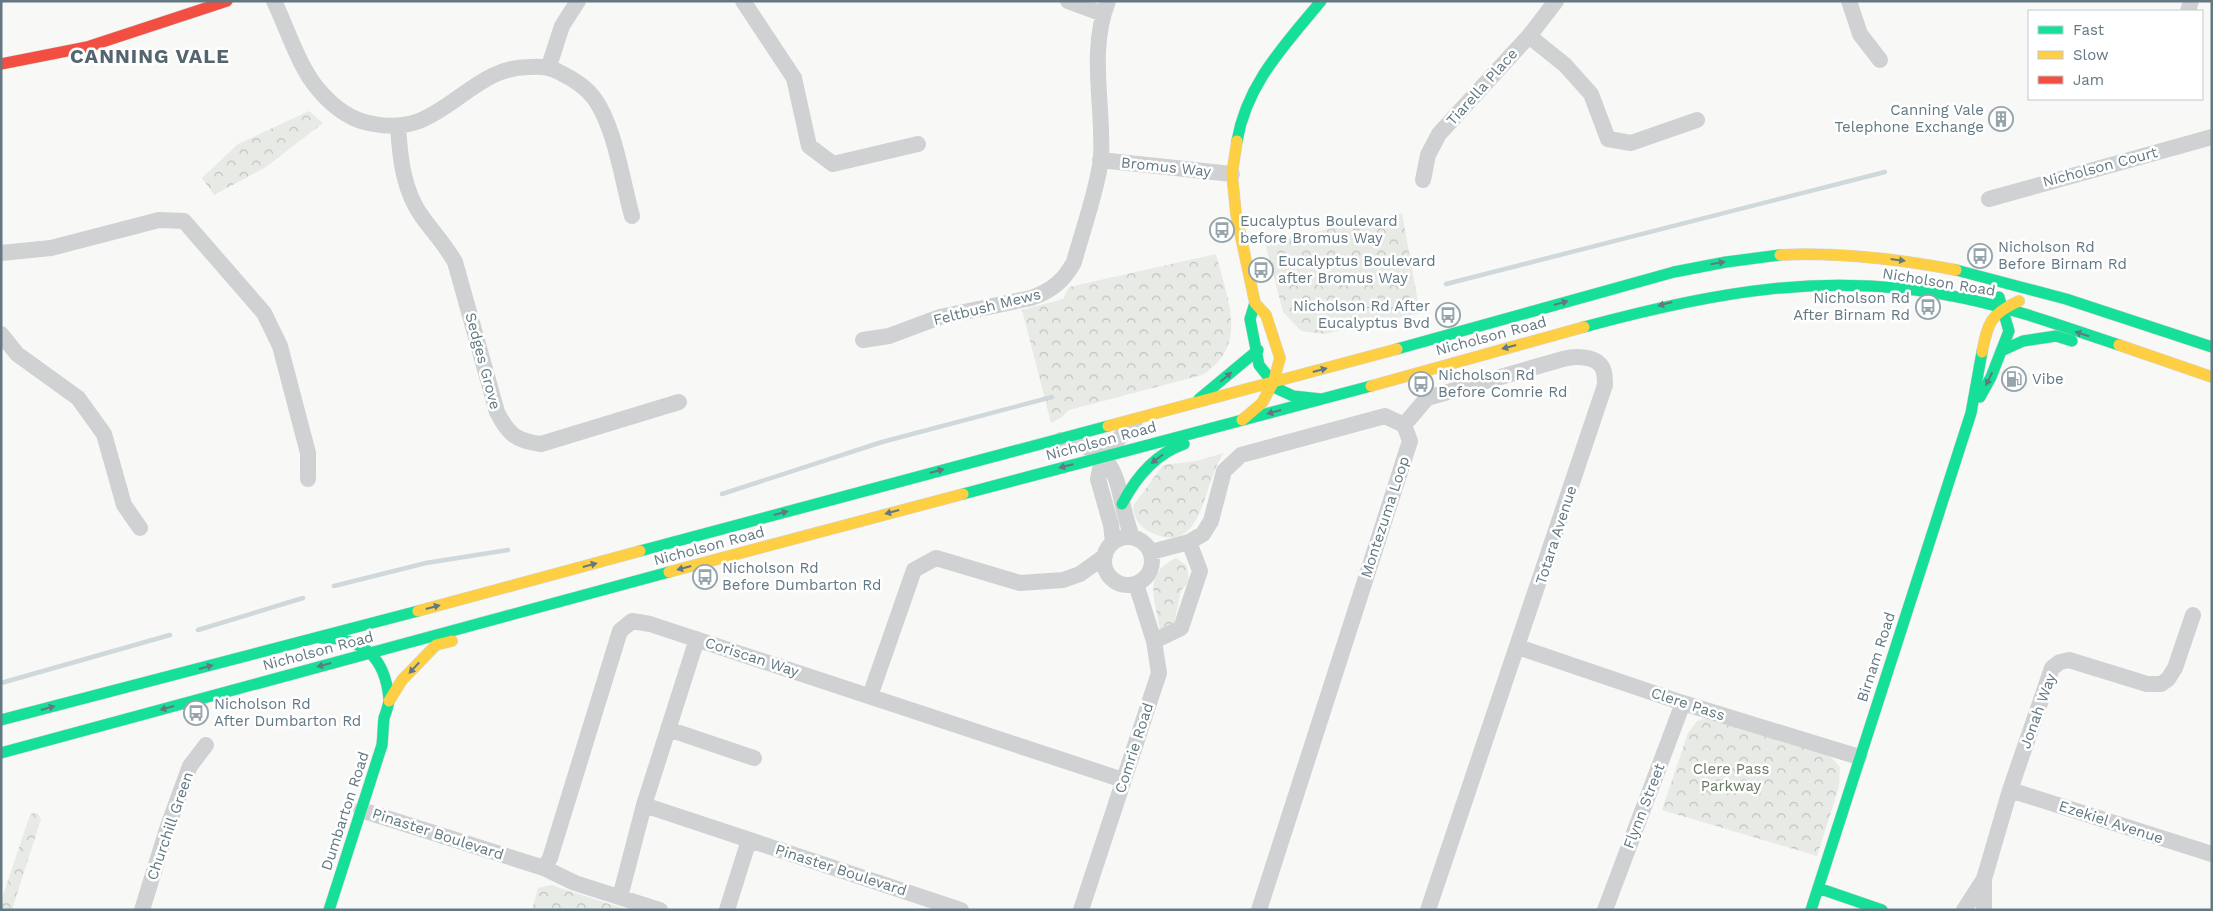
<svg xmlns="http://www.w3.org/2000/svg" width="2213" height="911" font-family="'Work Sans',sans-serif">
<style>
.park{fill:url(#park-crowns)}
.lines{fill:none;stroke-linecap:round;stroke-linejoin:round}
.stream{stroke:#cfd8da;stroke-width:4.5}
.fast-casing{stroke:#d4d6d6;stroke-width:12}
.slow-casing{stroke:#d4d6d6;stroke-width:12}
.jam-casing{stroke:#d4d6d6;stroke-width:12}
.street{stroke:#d0d1d2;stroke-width:16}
.fast{stroke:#16e098;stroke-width:11}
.slow{stroke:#ffcf43;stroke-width:11}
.jam{stroke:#f24e42;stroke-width:11}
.oneway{fill:#627883}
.labels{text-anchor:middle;stroke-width:5;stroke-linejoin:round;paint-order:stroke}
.street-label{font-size:15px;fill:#627883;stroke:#fff}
.poi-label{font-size:15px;fill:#627883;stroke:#fff;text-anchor:start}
.park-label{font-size:15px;fill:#687a61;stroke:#fff}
.district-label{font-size:20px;font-weight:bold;letter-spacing:1px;fill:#54656d;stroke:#fff}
</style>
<defs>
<pattern id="park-crowns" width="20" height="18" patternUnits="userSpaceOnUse" patternTransform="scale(1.25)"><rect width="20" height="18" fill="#e8ebe5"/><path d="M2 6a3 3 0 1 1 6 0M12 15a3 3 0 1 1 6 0" fill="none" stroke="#bfc3bf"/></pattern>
</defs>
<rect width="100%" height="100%" fill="#f8f8f7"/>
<!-- park -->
<path class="park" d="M309,111L323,123L266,167L214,195L202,178L238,144Z
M1402,213L1420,313L1324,334L1301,331L1283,312L1265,243Z
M1216,254C1227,299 1250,345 1202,375L1069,410L1062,417L1051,423L1022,310L1063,299L1069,287Z
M1224,453C1202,481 1205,561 1148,531C1139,526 1133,516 1133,506L1163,465L1196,461Z
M1176,558L1186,565C1190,576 1190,583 1181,590L1174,624L1160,630C1155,600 1142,574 1176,558Z
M1709,717L1830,756L1840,767L1839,787L1817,856L1662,810L1688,733L1697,721Z
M33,813H37L41,819L12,910H1V901L30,815Z
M551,885L628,910H532L538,888Z"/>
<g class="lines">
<!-- stream -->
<path class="stream" d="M1446,284L1885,172
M722,494L882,442L1052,397
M334,586L426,563L508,550
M198,630L303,598
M1,683L170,635"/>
<defs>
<path id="fast" d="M1237,141C1247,83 1285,45 1321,1
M1956,270L2066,299L2212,347
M1255,303L1250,319L1259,365L1278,389L1293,396L1321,399
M1584,327C1713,292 1829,270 1963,298C2016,309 2067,328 2119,345
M1397,349L1674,272L1726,262L1780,255
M2001,351L2023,341L2056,336L2072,341
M1980,397L1991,377L2009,331L1999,297
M1199,399L1258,350
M963,494L1371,386
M1122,504C1136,477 1155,454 1184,444
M640,551L1108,426
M321,638C364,638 385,657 389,699C389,705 386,712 384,718C383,727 383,736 382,745L329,910
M1,720L418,611
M1,753L669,572
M1818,888L1882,910
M1811,910L1971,413L1982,352"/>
<path id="slow" d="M1237,141L1232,174L1236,214L1255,303L1266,315L1280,358L1273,383L1262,403L1242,420
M1780,255C1839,252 1898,259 1956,270
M2119,345L2212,377
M1982,352C1988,323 1990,314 2019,301
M1371,386L1584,327
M1108,426L1397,349
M669,572L963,494
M418,611L640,551
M389,701L402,680L436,645L452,641"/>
<path id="jam" d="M1,64L87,47L227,1"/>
</defs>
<!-- fast casing -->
<use href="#fast" class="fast-casing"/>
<!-- slow casing -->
<use href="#slow" class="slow-casing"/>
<!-- jam casing -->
<use href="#jam" class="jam-casing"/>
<!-- street -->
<path class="street" d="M274,1C287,28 299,67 318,89C333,107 351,121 374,124C389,127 405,126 419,121C459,105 483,67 529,67C542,66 550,67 561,73C573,79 586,87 594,98C615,127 622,180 632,216
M743,1L794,78L809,146L833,164L918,144
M1068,1L1103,14
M1849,1L1860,34L1880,60
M2188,11L2191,1
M1529,36L1565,65L1591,94L1608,139L1631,143L1697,120
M549,66L562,26L578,1
M398,126C400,158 403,191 423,218C434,233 446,246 455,262L497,412C508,434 516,441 541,444L679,402
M1100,160L1232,174
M1423,180L1428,155L1439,134L1529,36L1556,1
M1989,199L2212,137
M1,253L51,248L159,220L184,221L264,313L280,346L308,453V479
M1,334L17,354L78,398L104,434L124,505L140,528
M863,340L889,336L940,317L1031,298C1051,291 1064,281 1074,262C1082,232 1098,188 1101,158C1104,105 1088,52 1108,1
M1404,425L1427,398L1563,359C1574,356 1597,355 1603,369C1605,374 1605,380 1605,385L1428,910
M1061,440C1127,452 1113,487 1132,537
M1104 561a24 24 0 1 1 48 0a24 24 0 1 1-48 0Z
M1113,542L1111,525L1098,479L1103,456L1135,421
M1151,552L1189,542L1203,534L1211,521L1224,471L1241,455L1385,416L1404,425L1410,441L1259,910
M1154,641L1181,628L1200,571L1189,542
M1518,647L1683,703L1859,757
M870,696L914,570L936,558L1020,583L1063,580L1080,574L1105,556
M668,729L754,758
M2010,790L2212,854
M644,805L961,910
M361,810L544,868L575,883L660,910
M544,868L550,858L620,631L632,621L650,624L1123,780
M1984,881V910
M620,897L644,805L697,639
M142,910L168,826L190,766L206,745
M727,910L749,840
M1081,910L1159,673L1154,641L1136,584
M1605,910L1683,703
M1964,910L1984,879L2010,790L2052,668L2060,662L2069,660L2147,684H2161L2168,679L2175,668L2193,615"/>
<!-- fast -->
<use href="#fast" class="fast"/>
<!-- slow -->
<use href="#slow" class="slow"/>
<!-- jam -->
<use href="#jam" class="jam"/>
</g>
<!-- one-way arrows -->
<defs><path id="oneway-solid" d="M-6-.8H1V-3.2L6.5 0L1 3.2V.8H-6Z" transform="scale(1.25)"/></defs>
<g class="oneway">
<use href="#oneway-solid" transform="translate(1898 260) rotate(7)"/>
<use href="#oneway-solid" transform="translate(1718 263) rotate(-9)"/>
<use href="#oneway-solid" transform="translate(1561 303) rotate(-16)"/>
<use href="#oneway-solid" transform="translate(1665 304) rotate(165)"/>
<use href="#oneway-solid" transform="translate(2082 334) rotate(-162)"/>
<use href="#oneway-solid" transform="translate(1509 347) rotate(165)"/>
<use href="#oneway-solid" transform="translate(1320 370) rotate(-15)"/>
<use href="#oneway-solid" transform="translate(1226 377) rotate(-40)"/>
<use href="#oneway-solid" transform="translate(1989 379) rotate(116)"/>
<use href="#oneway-solid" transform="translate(1274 412) rotate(165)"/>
<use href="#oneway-solid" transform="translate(1157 459) rotate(143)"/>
<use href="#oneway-solid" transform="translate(1066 466) rotate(166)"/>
<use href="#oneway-solid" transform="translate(937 471) rotate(-15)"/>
<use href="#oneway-solid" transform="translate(892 512) rotate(165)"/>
<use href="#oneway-solid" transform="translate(781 513) rotate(-15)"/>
<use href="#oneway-solid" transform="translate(590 565) rotate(-15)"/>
<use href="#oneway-solid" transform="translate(684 568) rotate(165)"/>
<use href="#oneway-solid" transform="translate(433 607) rotate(-15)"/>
<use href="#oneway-solid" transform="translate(324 665) rotate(165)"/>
<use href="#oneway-solid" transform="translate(206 667) rotate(-15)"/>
<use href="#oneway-solid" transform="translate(414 668) rotate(133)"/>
<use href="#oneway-solid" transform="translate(48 708) rotate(-15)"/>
<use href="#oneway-solid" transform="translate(167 708) rotate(165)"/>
</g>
<!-- icons -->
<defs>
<symbol id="building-ring" viewBox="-11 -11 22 22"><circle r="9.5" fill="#fff" stroke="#96a5ac" stroke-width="1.5"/><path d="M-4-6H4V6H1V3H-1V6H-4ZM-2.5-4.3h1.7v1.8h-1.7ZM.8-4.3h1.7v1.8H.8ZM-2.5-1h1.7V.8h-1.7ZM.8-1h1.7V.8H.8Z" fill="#96a5ac"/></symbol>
<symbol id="bus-ring" viewBox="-11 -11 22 22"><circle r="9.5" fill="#fff" stroke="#96a5ac" stroke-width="1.5"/><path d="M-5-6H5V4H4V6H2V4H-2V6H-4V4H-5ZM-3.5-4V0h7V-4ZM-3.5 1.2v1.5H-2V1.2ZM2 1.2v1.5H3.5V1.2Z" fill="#96a5ac"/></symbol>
<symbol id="fuel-ring" viewBox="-11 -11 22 22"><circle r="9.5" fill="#fff" stroke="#96a5ac" stroke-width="1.5"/><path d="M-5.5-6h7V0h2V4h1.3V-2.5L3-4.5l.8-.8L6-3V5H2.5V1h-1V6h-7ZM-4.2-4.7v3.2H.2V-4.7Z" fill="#96a5ac"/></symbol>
</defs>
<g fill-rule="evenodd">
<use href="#building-ring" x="1987" y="105" width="28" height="28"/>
<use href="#bus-ring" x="1208" y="216" width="28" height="28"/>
<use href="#bus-ring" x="1966" y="242" width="28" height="28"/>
<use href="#bus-ring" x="1247" y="256" width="28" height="28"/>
<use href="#bus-ring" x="1914" y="293" width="28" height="28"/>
<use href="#bus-ring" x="1434" y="301" width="28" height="28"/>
<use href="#fuel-ring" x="2000" y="365" width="28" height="28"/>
<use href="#bus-ring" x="1407" y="370" width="28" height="28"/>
<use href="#bus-ring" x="691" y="563" width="28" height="28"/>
<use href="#bus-ring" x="182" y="699" width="28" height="28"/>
</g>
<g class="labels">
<!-- street labels -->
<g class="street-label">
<text transform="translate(1482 87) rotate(-48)" y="5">Tiarella Place</text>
<text transform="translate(1166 167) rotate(6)" y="5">Bromus Way</text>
<text transform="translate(2100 167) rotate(-15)" y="5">Nicholson Court</text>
<text transform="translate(1939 282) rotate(9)" y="5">Nicholson Road</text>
<text transform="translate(987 307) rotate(-14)" y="5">Feltbush Mews</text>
<text transform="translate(1491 336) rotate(-15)" y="5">Nicholson Road</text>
<text transform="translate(483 361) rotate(75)" y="5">Sedges Grove</text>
<text transform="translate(1101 441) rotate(-15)" y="5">Nicholson Road</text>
<text transform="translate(1385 517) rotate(-72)" y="5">Montezuma Loop</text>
<text transform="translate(1556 535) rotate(-72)" y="5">Totara Avenue</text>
<text transform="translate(709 546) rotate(-15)" y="5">Nicholson Road</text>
<text transform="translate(318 651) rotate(-15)" y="5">Nicholson Road</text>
<text transform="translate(752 657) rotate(18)" y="5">Coriscan Way</text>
<text transform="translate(1876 657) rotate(-72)" y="5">Birnam Road</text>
<text transform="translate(1688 704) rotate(18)" y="5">Clere Pass</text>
<text transform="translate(2038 711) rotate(-70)" y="5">Jonah Way</text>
<text transform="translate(1134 748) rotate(-72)" y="5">Comrie Road</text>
<text transform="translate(1644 806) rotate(-69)" y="5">Flynn Street</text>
<text transform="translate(345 811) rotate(-72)" y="5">Dumbarton Road</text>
<text transform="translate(2111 822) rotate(18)" y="5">Ezekiel Avenue</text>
<text transform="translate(170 826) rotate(-71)" y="5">Churchill Green</text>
<text transform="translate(438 834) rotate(18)" y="5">Pinaster Boulevard</text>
<text transform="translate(841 870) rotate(18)" y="5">Pinaster Boulevard</text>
</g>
<!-- poi labels -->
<g class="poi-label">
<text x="1984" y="115" text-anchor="end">Canning Vale<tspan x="1984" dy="17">Telephone Exchange</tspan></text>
<text x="1240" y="226">Eucalyptus Boulevard<tspan x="1240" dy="17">before Bromus Way</tspan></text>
<text x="1998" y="252">Nicholson Rd<tspan x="1998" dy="17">Before Birnam Rd</tspan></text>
<text x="1278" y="266">Eucalyptus Boulevard<tspan x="1278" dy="17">after Bromus Way</tspan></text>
<text x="1910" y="303" text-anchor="end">Nicholson Rd<tspan x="1910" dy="17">After Birnam Rd</tspan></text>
<text x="1430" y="311" text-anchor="end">Nicholson Rd After<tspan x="1430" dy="17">Eucalyptus Bvd</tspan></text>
<text x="1438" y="380">Nicholson Rd<tspan x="1438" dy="17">Before Comrie Rd</tspan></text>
<text x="2032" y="384">Vibe</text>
<text x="722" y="573">Nicholson Rd<tspan x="722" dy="17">Before Dumbarton Rd</tspan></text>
<text x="214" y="709">Nicholson Rd<tspan x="214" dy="17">After Dumbarton Rd</tspan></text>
</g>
<!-- park labels -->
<g class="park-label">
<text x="1731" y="774">Clere Pass<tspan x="1731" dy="17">Parkway</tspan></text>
</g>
<!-- district labels -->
<g class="district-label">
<text x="150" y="63">CANNING VALE</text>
</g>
</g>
<!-- border -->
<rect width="2213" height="911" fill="none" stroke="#627883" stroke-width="5"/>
<!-- legend -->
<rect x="2028" y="10" width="175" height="90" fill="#ffffff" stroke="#c0c9cd"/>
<rect x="2038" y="26" width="25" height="8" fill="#16e098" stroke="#c0c9cd"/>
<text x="2073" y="35" font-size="15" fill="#627883">Fast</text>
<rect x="2038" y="51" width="25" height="8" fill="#ffcf43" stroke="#c0c9cd"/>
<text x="2073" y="60" font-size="15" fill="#627883">Slow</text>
<rect x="2038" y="76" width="25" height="8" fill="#f24e42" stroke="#c0c9cd"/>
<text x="2073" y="85" font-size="15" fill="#627883">Jam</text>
</svg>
